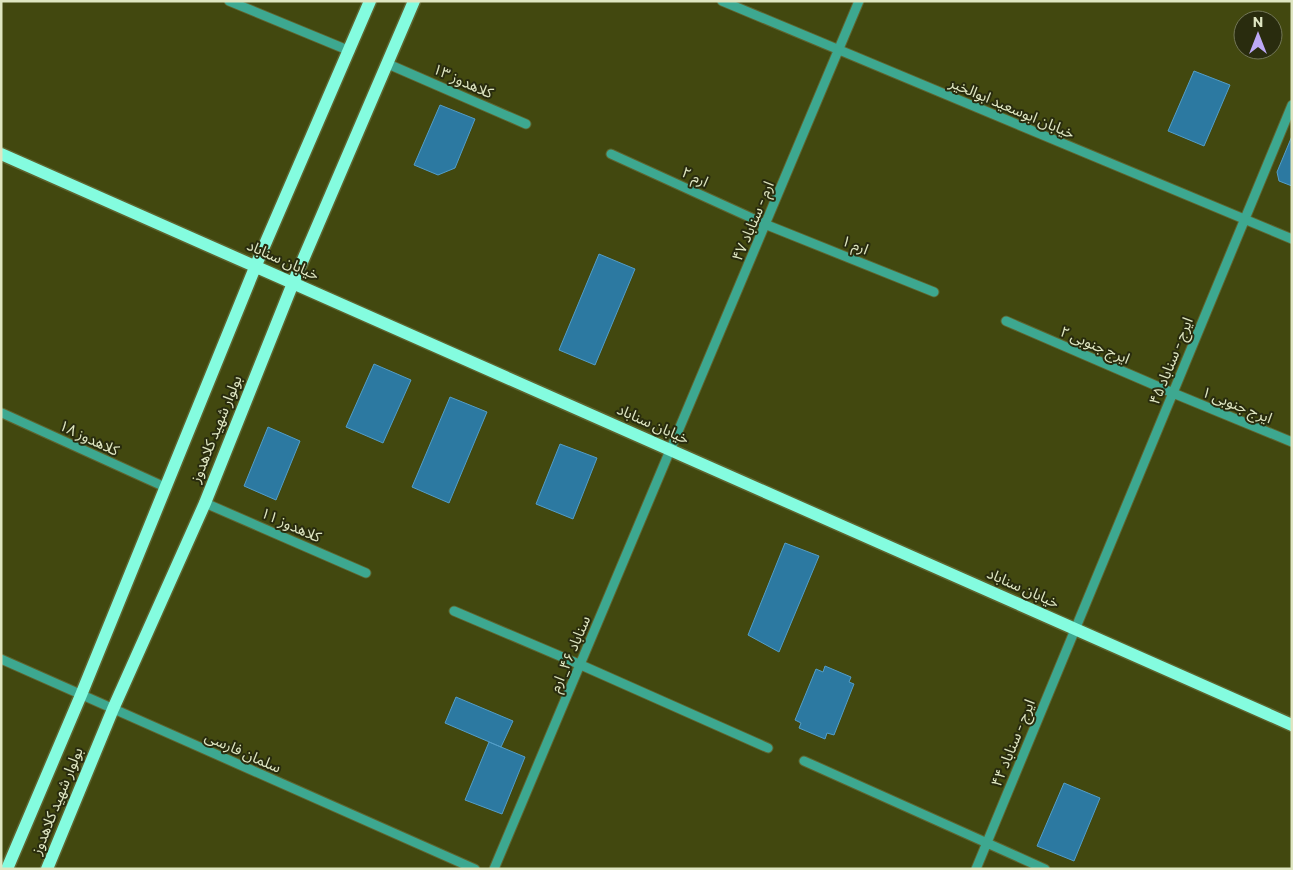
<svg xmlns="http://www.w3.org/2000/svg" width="1293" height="870" font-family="Commissioner,'Noto Sans Arabic',sans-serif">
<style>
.building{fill:#2c79a1;stroke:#539ec8}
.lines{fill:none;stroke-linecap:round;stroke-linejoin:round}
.minor-casing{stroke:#5e642f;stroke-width:11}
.major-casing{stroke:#5e642f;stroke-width:15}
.minor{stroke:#3da890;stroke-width:9}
.major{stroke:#84fcdf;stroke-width:12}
.labels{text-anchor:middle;stroke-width:4;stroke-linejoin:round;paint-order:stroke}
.street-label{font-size:15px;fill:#dfe6c2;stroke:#292c0e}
</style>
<rect width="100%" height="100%" fill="#42480f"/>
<!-- building -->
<path class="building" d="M1194,71L1230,85L1204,146L1168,131Z
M440,105L475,119L455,168L438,175L414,165Z
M1292,136V186L1279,181L1277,172Z
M599,254L635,269L595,365L559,350Z
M374,364L411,380L383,443L346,427Z
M450,397L487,412L449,503L412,487Z
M268,427L300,441L276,500L244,486Z
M560,444L597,458L573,519L536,504Z
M785,543L819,556L779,652L748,635Z
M825,666L851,677L849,682L854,684L834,735L827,733L825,739L799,728L801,723L795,720L816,669L823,672Z
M456,697L513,721L501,747L445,723Z
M489,742L525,757L502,814L465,800Z
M1064,783L1100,798L1074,861L1037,846Z"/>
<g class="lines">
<defs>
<path id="minor" d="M229,1L350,51
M722,1L1292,239
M388,64L526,124
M611,154L767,225L934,292
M1006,321L1173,393L1292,442
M2,413L165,487
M205,503L366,573
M454,611L581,665L768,748
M1,659L475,869
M804,761L1045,869
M494,869L859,1
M976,869L1292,105"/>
<path id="major" d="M1,154L1292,725
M7,869L81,695L256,265L370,1
M47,869L113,709L205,503L293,283L414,1"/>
</defs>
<!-- minor casing -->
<use href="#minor" class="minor-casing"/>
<!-- major casing -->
<use href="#major" class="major-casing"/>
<!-- minor -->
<use href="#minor" class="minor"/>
<!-- major -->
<use href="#major" class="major"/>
</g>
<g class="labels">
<!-- street labels -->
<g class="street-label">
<text transform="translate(463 81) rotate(24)" y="5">کلاهدوز ۱۳</text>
<text transform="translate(1012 108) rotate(23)" y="5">خیابان ابوسعید ابوالخیر</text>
<text transform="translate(695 177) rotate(25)" y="5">ارم ۲</text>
<text transform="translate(753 221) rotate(-67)" y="5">ارم - سناباد ۴۷</text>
<text transform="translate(855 245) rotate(22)" y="5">ارم ۱</text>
<text transform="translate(283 260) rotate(24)" y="5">خیابان سناباد</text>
<text transform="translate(1095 345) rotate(23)" y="5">ایرج جنوبی ۲</text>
<text transform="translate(1171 361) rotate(-68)" y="5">ایرج - سناباد ۴۵</text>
<text transform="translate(1237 405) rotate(22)" y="5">ایرج جنوبی ۱</text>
<text transform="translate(653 424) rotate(24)" y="5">خیابان سناباد</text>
<text transform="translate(216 429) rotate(-68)" y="5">بولوار شهید کلاهدوز</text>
<text transform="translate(89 438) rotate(25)" y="5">کلاهدوز ۱۸</text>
<text transform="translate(291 525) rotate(24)" y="5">کلاهدوز ۱۱</text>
<text transform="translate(1023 588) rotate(24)" y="5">خیابان سناباد</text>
<text transform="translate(570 654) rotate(-67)" y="5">سناباد ۴۶_ ارم</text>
<text transform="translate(1013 743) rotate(-68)" y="5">ایرج - سناباد ۴۴</text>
<text transform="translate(243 752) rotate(24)" y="5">سلمان فارسی</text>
<text transform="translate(57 801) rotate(-68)" y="5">بولوار شهید کلاهدوز</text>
</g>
</g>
<!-- border -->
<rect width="1293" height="870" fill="none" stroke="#dfe6c2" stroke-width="5"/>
<!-- north arrow -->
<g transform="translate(1258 35)"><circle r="24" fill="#292c0e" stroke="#727656"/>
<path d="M0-4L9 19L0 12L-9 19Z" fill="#bda9f5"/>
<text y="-8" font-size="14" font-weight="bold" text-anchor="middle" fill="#dfe6c2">N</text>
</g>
</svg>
